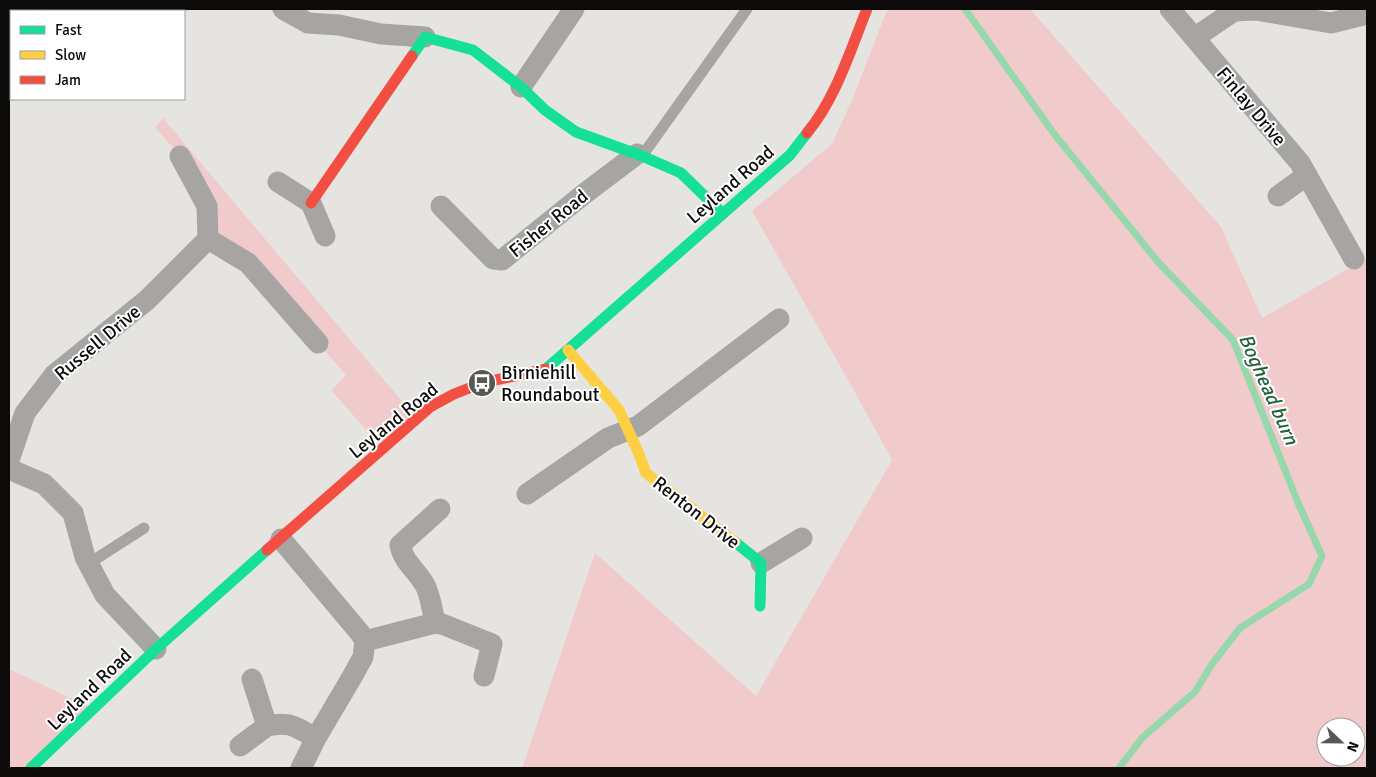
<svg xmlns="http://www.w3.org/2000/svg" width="1376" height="777" font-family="Signika,sans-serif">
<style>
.green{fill:#f1cbcc;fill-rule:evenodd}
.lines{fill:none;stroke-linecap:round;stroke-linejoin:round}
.stream{stroke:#97d7ac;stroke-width:7}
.lane{stroke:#a6a5a4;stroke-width:11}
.street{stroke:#a6a5a4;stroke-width:21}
.fast{stroke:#16e098;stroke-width:11}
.slow{stroke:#ffcf43;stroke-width:11}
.jam{stroke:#f24e42;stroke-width:11}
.labels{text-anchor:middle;stroke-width:4;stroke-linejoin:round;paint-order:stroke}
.street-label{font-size:19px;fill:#0c0b0a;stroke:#fff}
.poi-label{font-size:19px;fill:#0c0b0a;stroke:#fff;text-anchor:start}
.water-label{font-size:20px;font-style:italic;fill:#22633d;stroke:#fff}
</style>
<rect width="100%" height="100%" fill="#e6e4e1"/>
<!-- green -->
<path class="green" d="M9,9H74L76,11H11V86L9,88Z
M888,9H1030L1221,227L1262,318L1367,258V768H522L595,553L756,696L892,460L848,380L752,211L832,144L852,100L885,15ZM1326,727H1356V757H1326Z
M163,118L417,419L382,448L331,390L346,375L318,343L208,239L180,156L155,127Z
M9,669L94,709L31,768H9Z"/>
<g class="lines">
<!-- stream -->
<path class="stream" d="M965,9L1055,135L1159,263L1233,340L1299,505L1322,556L1309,584L1240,628L1212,664L1195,692L1143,737L1119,768"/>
<!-- lane -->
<path class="lane" d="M642,156L747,9
M88,564L144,528"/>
<!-- street -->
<path class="street" d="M283,9L308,23L339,25L381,34L425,37
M1170,9L1300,163L1354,259
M1194,38L1234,11L1256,10L1331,23L1367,14
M521,87L574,9
M180,156L207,206L208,239L248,263L318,343
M278,182L311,203L325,236
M1278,196L1307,175
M441,206L493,259L502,260L584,194L637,154
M9,460L25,413L54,375L147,300L208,239
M9,469L44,484L73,513L85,557L105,595L156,649
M527,494L608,438L638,426L779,319
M281,539L360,633L365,641L363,657L352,677L316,738L301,768
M761,563L802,538
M435,623L442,624L492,644L484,676
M365,641L435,623C433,613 429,589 423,582C415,569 403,561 400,545L440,509
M252,679L267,726C291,721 295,727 316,738
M240,746L267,726"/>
<!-- fast -->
<path class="fast" d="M412,56L425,37L473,50L521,87L545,110L576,132L642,156L681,173L723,214
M546,369L790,155L807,133
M735,542L761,563L760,606
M31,768L156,649L267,550"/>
<!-- slow -->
<path class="slow" d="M568,350L619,410L639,454L646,473L735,542"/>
<!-- jam -->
<path class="jam" d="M807,133C836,98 850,51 867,9
M311,203L412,56
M267,550L430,407L454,394L482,383L546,369"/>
</g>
<!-- icons -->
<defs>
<symbol id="bus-disc" viewBox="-11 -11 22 22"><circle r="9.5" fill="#585755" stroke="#fff"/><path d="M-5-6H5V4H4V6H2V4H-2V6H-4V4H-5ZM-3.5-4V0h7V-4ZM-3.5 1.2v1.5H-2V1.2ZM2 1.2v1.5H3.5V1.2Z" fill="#fff"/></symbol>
</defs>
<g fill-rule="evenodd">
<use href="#bus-disc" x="466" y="367" width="32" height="32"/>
</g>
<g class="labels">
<!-- street labels -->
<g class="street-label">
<text transform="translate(1252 106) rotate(50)" y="7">Finlay Drive</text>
<text transform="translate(730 184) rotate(-41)" y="7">Leyland Road</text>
<text transform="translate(548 223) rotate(-39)" y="7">Fisher Road</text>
<text transform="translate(97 342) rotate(-40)" y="7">Russell Drive</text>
<text transform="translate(393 420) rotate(-39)" y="7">Leyland Road</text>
<text transform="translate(697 512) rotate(38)" y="7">Renton Drive</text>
<text transform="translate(89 689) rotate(-44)" y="7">Leyland Road</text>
</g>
<!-- poi labels -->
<g class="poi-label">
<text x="501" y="379">Birniehill<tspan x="501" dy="22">Roundabout</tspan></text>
</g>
<!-- water labels -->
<g class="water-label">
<text transform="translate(1269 389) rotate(66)" y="7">Boghead burn</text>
</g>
</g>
<!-- border -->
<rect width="1376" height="777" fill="none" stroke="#0c0b0a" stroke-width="20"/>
<!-- legend -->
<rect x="10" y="10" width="175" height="90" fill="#ffffff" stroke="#9e9d9d"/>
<rect x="20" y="26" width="25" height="8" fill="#16e098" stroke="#9e9d9d"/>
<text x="55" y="35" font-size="15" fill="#0c0b0a">Fast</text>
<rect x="20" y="51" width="25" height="8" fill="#ffcf43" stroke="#9e9d9d"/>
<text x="55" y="60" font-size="15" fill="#0c0b0a">Slow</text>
<rect x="20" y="76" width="25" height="8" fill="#f24e42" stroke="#9e9d9d"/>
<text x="55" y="85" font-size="15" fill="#0c0b0a">Jam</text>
<!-- north arrow -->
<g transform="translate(1341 742) rotate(112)"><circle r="24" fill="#ffffff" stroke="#9e9d9d"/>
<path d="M0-4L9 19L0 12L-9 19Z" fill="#585755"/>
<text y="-8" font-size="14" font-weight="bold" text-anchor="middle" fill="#0c0b0a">N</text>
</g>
</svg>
